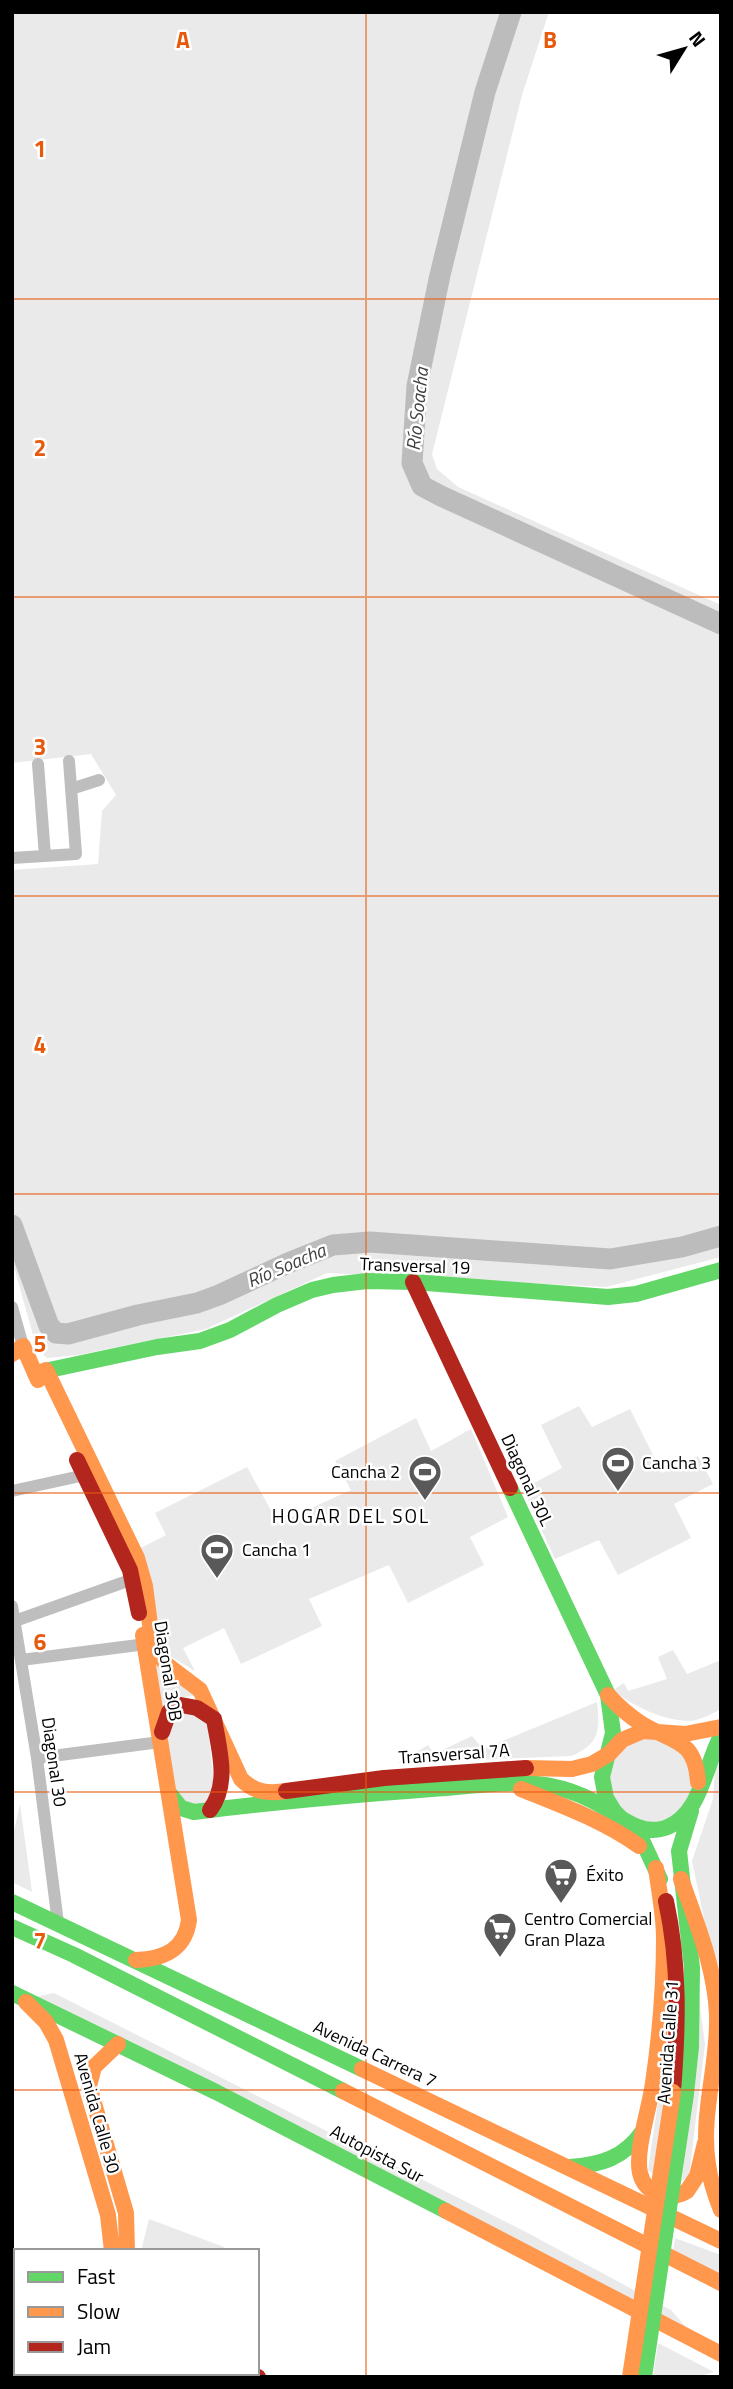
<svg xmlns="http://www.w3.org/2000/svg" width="733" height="2389" font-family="'Titillium Web',sans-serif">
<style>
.grass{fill:#eaeaea}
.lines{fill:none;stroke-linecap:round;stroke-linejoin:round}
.river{stroke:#bcbcbc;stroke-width:21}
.street{stroke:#bebebe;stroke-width:12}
.fast{stroke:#63d668;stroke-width:16}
.slow{stroke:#ff974d;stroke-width:16}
.jam{stroke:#b3261e;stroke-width:16}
.fast-bridge{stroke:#63d668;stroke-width:16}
.slow-bridge{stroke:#ff974d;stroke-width:16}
.grid{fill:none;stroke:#e8590c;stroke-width:2;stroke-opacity:0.55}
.labels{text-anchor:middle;stroke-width:5;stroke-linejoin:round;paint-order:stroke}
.street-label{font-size:18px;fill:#000;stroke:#fff}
.poi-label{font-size:18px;fill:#000;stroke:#fff;text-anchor:start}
.water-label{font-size:19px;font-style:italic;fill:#414141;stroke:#fff}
.neighbourhood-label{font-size:19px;letter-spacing:2px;fill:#000;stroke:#fff}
.grid-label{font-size:23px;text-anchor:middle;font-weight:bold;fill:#e8590c;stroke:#fff;stroke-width:5;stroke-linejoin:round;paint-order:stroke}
</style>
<rect width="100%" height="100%" fill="#fff"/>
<!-- grass -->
<path class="grass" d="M12,12H549L522,95L432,454L437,469L458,487L721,605V1257L606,1287L327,1273L206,1329L78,1355L47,1358L37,1349L12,1260V870L98,864L102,811L116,795L91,754L12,763Z
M579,1406L592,1427L630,1409L662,1473L698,1456L713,1484L674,1504L691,1538L618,1575L599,1540L555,1559L523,1489L562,1468L541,1425Z
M416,1418L431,1451L471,1429L508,1517L470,1537L484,1565L408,1603L389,1565L309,1599L322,1626L241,1664L224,1628L183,1648L195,1671L165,1653L147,1572L139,1549L166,1535L155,1513L247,1467L278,1523L351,1490L335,1461Z
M673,1650L687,1674L721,1660V1709C712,1714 700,1720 690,1721C664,1721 632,1706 613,1690L624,1683L628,1691L667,1679L658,1657Z
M153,1658L186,1682L197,1696C183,1696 173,1698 162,1708Z
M597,1702C600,1730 600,1744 571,1756L398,1763L428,1745L434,1754L472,1736L483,1749Z
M180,1709L207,1719L214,1783V1792L207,1804C200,1805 191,1806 185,1802C170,1791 169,1750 166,1733Z
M609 1780a42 42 0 1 1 84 0a42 42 0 1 1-84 0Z
M721,1748V1999L692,1861L713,1799L715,1770Z
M20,1804L32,1892L12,1882V1840Z
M668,1985L672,2039L653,2174L648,2170L667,2041Z
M54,1993L526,2232L671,2310L686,2327L35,1997Z
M699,2000L705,2044L689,2176L682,2181L697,2045Z
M149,2219L224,2247L223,2251H141Z
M675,2238L721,2255V2275L673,2251Z
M658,2343L714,2372L697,2377H653Z"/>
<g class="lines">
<!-- river -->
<path class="river" d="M511,12L485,92L440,275L417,386L412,463L422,486L441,496L721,624
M12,1225L49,1326L56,1333L68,1334L138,1315L197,1303L219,1295L288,1263L333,1245L370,1242L610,1259L682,1247L721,1236"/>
<!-- street -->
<path class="street" d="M38,764L45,856
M71,789L99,780
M12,858L76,854L69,761
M12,1307L23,1346
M12,1491L85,1475
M12,1606L37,1758L58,1923
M12,1622L133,1579
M21,1660L154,1643
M37,1758L160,1742
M12,2333L16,2335"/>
<!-- fast -->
<path class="fast" d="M35,1373L157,1347L200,1341L230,1330L277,1305L312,1290L333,1285L367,1281L413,1282L608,1297L636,1294L721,1270
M510,1488L608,1695L613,1733L602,1777L606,1798L614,1811L642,1840L660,1879
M169,1793L181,1808L194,1812C273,1802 352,1795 432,1789C467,1787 502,1781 537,1784C557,1786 576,1792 593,1801C616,1812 637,1837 665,1828C701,1816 705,1765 721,1736
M12,1902L362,2069
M12,1927L74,1955L343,2091
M12,1993L216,2092L446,2211
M686,2094L691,2047L692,1968L679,1851L691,1811
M569,2167C601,2165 624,2158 643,2131
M78,2377L80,2373"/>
<!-- slow -->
<path class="slow" d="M12,1354L23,1346L38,1380
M46,1370L137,1558L145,1586L151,1632L158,1655L167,1665L200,1690L241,1779C254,1792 268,1794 286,1791
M608,1695C618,1706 629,1716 642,1724C673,1743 695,1738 698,1782
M526,1768L572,1769L592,1764L609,1754L622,1740L643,1731L685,1734L721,1727
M521,1789C561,1805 604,1821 639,1846
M656,1868C659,1891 664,1915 664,1938C664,1986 660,2035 653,2083C650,2107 635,2150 640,2173C645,2195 670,2202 687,2191L697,2176L705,2143
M681,1879C696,1922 715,1967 717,2014C719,2064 700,2114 708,2164C710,2180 715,2195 721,2210
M136,1960C164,1959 185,1950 189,1920L143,1635
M26,2002L46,2022L56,2040L108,2215L112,2251
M118,2044L94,2067L89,2086L126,2213L127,2251
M362,2069L721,2241
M343,2091L721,2283
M446,2211L721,2354
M59,2377L61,2373"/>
<!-- jam -->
<path class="jam" d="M413,1282L510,1488
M77,1460L130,1570L139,1613
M162,1732L169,1712L181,1705L197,1708L214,1719C219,1750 230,1783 210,1810
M286,1791L384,1778L526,1768
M666,1901C680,1965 678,2027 673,2092
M248,2373L258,2377"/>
<!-- fast-bridge -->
<path class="fast-bridge" d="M644,2377L686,2094"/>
<!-- slow-bridge -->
<path class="slow-bridge" d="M630,2377L673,2092"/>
</g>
<!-- grid -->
<path class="grid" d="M366,12V2377M12,299H721M12,597H721M12,896H721M12,1194H721M12,1493H721M12,1792H721M12,2090H721"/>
<!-- icons -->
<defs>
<symbol id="stadium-pin" viewBox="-11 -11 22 30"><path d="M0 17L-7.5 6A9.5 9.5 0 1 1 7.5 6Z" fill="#595959" stroke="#fff"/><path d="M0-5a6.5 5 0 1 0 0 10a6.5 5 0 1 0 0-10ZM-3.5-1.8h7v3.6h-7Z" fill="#fff"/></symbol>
<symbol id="supermarket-pin" viewBox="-11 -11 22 30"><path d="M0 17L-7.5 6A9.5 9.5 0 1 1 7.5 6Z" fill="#595959" stroke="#fff"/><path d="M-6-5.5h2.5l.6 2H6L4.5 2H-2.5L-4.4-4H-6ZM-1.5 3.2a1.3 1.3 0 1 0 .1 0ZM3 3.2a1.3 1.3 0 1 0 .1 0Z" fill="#fff"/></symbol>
</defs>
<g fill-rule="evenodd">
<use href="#stadium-pin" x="599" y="1444" width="38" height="52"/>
<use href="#stadium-pin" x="406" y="1453" width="38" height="52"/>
<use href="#stadium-pin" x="198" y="1531" width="38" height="52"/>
<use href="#supermarket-pin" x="542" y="1856" width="38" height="52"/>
<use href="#supermarket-pin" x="481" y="1910" width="38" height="52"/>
</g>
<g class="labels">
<!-- street labels -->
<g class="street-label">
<text transform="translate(415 1266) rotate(2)" y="6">Transversal 19</text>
<text transform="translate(527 1480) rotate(65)" y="6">Diagonal 30L</text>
<text transform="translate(168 1671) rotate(81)" y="6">Diagonal 30B</text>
<text transform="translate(454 1754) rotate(-4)" y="6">Transversal 7A</text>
<text transform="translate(54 1762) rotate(82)" y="6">Diagonal 30</text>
<text transform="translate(668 2042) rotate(-86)" y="6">Avenida Calle 31</text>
<text transform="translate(375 2054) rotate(25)" y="6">Avenida Carrera 7</text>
<text transform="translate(97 2113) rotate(74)" y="6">Avenida Calle 30</text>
<text transform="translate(377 2154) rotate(28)" y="6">Autopista Sur</text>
</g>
<!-- poi labels -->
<g class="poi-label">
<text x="642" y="1469">Cancha 3</text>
<text x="400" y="1478" text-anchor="end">Cancha 2</text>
<text x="242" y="1556">Cancha 1</text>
<text x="586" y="1881">Éxito</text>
<text x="524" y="1925">Centro Comercial<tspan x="524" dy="21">Gran Plaza</tspan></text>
</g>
<!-- water labels -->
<g class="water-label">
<text transform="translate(417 409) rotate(-84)" y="7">Río Soacha</text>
<text transform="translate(286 1265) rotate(-23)" y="7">Río Soacha</text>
</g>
<!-- neighbourhood labels -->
<g class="neighbourhood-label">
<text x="351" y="1523">HOGAR DEL SOL</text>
</g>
</g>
<g class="grid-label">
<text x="183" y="48">A</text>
<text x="550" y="48">B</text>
<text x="40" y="157">1</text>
<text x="40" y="456">2</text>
<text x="40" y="755">3</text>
<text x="40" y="1053">4</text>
<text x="40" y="1352">5</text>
<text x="40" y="1650">6</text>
<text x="40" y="1949">7</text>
</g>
<!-- border -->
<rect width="733" height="2389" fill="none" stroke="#000000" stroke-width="28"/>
<!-- legend -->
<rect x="14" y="2249" width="245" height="126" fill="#ffffff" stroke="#999999" stroke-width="2"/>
<rect x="28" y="2272" width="35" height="10" fill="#63d668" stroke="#999999" stroke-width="2"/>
<text x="77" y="2284" font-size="21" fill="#000000">Fast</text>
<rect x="28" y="2307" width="35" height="10" fill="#ff974d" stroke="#999999" stroke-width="2"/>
<text x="77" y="2319" font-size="21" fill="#000000">Slow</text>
<rect x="28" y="2342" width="35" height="10" fill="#b3261e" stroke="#999999" stroke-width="2"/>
<text x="77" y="2354" font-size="21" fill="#000000">Jam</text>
<!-- north arrow -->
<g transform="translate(684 49) rotate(53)" stroke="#ffffff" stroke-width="5" paint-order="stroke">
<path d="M0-5L12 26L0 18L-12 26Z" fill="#000000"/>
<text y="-10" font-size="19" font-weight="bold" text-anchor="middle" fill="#000000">N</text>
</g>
</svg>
